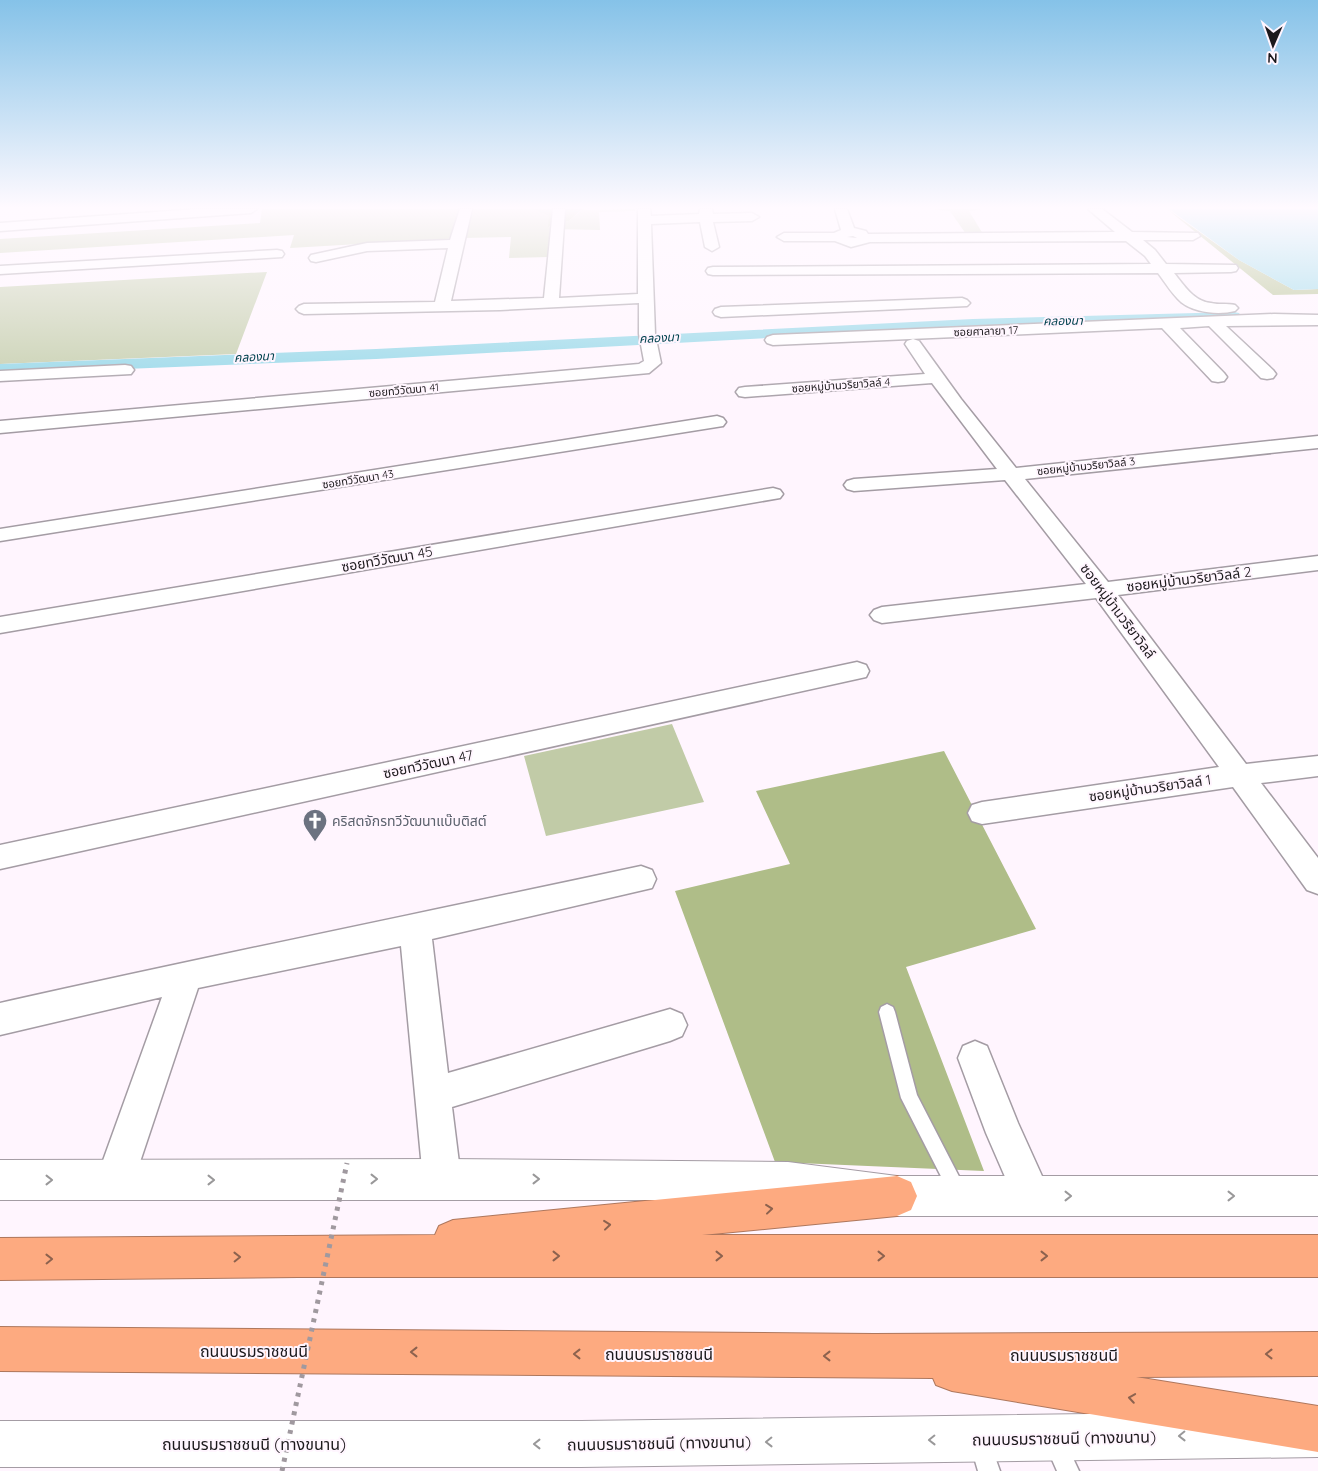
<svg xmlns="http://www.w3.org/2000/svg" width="1318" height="1471" font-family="Quicksand,'Noto Sans Thai',sans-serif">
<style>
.green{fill:#c1cba7}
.forest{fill:#afbd88}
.water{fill:#90d6e7}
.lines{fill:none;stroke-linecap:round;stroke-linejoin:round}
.canal{fill:#90d6e7;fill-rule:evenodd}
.lane-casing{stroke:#a49ca4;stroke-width:3}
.street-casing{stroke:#a49ca4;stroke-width:3}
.secondary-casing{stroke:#a49ca4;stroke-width:2}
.highway-casing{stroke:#ae775d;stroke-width:2}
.lane{fill:#fff;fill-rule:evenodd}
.street{fill:#fff;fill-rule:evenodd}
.secondary{fill:#fff;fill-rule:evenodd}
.highway{fill:#fdaa80;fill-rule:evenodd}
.path-bridge{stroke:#a0999f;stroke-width:5;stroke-dasharray:4 5.5;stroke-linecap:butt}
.oneway{stroke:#999899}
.oneway2{stroke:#8c624e}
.labels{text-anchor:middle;stroke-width:4;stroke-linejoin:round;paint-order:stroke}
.far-street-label{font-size:11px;fill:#1c191c;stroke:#fff5fe}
.far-water-label{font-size:12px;font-style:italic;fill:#00424e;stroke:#fff5fe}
.street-label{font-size:14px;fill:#1c191c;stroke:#fff5fe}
.worship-label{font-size:14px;fill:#5b616d;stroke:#fff5fe;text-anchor:start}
.near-street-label{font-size:16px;fill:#1c191c;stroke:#fff5fe}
</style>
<rect width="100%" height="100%" fill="#fff5fe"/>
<!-- green -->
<path class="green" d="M262,209H526L534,210L549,216V227L569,221L582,210L635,209V211L599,212L600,230L552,229L549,257L509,258L511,237L463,238L290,248L294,235L0,253V239L260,223Z
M930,209H985L969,211L983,234H966L950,211Z
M267,272L236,354L0,364V287Z
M672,724L704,802L546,836L524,756Z"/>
<!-- forest -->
<path class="forest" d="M526,209H587L581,210L569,221L548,227L549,216L534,210Z
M1167,209L1239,260L1294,290L1318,289V294L1273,295Z
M944,751L1036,929L906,967L984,1171L775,1162L675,891L790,864L756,791Z"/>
<!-- water -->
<path class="water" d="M1169,209H1318V289L1294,290L1239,260Z"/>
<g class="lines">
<!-- canal -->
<path class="canal" d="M1234,312L1239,313L1241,316L1239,319L973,327L376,359L0,374V364L376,349L973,319Z"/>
<defs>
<path id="lane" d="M887,1004L893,1007L895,1012L917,1095L966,1190L963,1196L957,1199L951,1196L901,1098L879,1012L881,1007Z
M1057,1435L1064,1439L1079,1471H1057L1046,1446L1050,1439Z
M982,1436L989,1440L1000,1471H978L971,1447L975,1440Z"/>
<path id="street" d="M198,209H257L251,213L0,231V223Z
M460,209H472L451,301L544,298L553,209H565L559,298L638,294V209H650L651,216L699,214L700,209H712L713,214L752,213L759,217L752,221L713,222L719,247L712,251L705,247L700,222L651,224L655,334L661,363L649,373L0,433V421L639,364L644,361L639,334V303L500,310L304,314L299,312L296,309L299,306L304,304L435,302L448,248L367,251L316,262L311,261L309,258L311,255L367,243L450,240Z
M835,209H847L854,228L866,231L868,234L1115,232L1088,209H1102L1132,232L1198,233L1200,236L1193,240H1143L1155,250L1166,264L1236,265L1238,268L1236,271L1231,272L1174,273C1184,285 1193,301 1211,303C1219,305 1227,303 1235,305L1238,308L1235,311C1219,315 1195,313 1181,302C1172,294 1165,282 1158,273L713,275L708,274L706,271L708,268L713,267L1151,264L1145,256L1126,241L870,242L851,247L835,241H784L777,237L784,233H834L841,230ZM853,236L857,238L847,237Z
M277,250L282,251L284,254L282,257L0,274V266Z
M962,298L967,300L970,303L967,306L721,317L715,315L713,312L715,309L721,307Z
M1274,314L1318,315V325L1226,326L1273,370L1276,374L1273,378L1267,379L1261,378L1209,326L1180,328L1224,373L1227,377L1224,381L1218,382L1212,381L1162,328L773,345L767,343L765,340L767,337L773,335Z
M913,339L919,341L961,399L1016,468L1318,436V448L1025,479L1108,582L1318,556V570L1118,595L1246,764L1318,756V776L1261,783L1318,858V894L1307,890L1233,787L982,824L972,821L968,813L972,805L982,802L1219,767L1096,598L882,623L874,620L870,615L874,610L882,607L1086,584L1005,480L854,491L847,489L844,485L847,481L854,479L997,469L932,383L745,397L739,396L736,392L739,388L745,387L925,374L905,344L907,341Z
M125,365L131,366L134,370L131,374L0,381V371Z
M717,416L723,418L726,422L723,426L0,541V529Z
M773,488L780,490L783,494L780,498L0,633V617Z
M857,662L866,665L869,671L866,677L0,869V845Z
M641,866L652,870L656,879L652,888L432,939L448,1073L670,1009L682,1014L687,1025L682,1036L670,1041L452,1107L461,1179L455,1192L442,1198L429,1192L423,1179L401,946L198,988L134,1180L128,1193L115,1199L102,1193L96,1180L162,997L0,1035V1003C213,955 427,912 641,866Z
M975,1041L987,1046L1018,1123L1051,1196L1045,1209L1032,1215L1019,1209L986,1133L958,1058L963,1046Z"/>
<path id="secondary" d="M442,1159L788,1162L897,1176H1318V1216H897L788,1202L719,1200H0V1160Z
M1318,1411V1457L581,1467H0V1421H581Z"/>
<path id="highway" d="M897,1176L911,1182L917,1196L911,1210L897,1216L702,1235H1318V1277H298L0,1280V1238L435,1235L439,1226L453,1220Z
M0,1327L874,1334L1318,1332V1376L1136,1377L1318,1406V1452L952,1391L936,1385L933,1378L0,1371Z"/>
</defs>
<!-- lane casing -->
<use href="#lane" class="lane-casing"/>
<!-- street casing -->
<use href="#street" class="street-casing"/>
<!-- secondary casing -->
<use href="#secondary" class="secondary-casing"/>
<!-- highway casing -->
<use href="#highway" class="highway-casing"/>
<!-- lane -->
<use href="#lane" class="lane"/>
<!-- street -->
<use href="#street" class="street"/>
<!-- secondary -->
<use href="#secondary" class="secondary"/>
<!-- highway -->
<use href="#highway" class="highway"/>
<!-- path-bridge -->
<path class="path-bridge" d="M282,1471L347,1163"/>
</g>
<!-- one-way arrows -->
<defs><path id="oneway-chevron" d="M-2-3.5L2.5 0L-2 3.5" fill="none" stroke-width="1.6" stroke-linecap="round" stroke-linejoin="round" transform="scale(1.25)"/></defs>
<g class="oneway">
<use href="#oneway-chevron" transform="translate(374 1179)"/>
<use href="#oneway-chevron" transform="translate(536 1179)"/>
<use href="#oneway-chevron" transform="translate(49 1180)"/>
<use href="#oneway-chevron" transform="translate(211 1180)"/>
<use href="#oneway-chevron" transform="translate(1068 1196)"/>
<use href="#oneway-chevron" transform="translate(1231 1196)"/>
<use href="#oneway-chevron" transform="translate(1182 1436) rotate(179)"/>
<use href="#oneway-chevron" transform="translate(932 1440) rotate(179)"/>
<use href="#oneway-chevron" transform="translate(769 1442) rotate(179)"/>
<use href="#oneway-chevron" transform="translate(537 1444) rotate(180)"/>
</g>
<g class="oneway2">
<use href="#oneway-chevron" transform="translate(769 1209) rotate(-6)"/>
<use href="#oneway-chevron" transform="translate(607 1225) rotate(-6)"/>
<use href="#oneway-chevron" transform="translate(556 1256)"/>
<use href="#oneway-chevron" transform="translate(719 1256)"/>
<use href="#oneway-chevron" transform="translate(881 1256)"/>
<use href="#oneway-chevron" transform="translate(1044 1256)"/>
<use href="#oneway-chevron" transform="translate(237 1257) rotate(-1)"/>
<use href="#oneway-chevron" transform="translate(49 1259) rotate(-1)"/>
<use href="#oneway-chevron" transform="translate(414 1352) rotate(-180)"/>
<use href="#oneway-chevron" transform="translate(577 1354) rotate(-180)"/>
<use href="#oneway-chevron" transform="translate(1269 1354) rotate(180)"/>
<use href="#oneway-chevron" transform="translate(827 1356) rotate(-180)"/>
<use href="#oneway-chevron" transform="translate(1132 1398) rotate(-171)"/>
</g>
<!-- sky -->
<linearGradient id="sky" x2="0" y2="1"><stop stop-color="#85c2e8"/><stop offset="0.5" stop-color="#fffaff"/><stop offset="1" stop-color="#fffaff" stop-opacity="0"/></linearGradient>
<rect width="1318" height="415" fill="url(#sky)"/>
<!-- icons -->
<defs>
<symbol id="church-pin" viewBox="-11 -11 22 30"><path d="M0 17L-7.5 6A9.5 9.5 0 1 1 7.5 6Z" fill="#6b7280" stroke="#fff5fe"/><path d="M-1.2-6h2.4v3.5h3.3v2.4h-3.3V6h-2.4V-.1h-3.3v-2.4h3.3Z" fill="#fff"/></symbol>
</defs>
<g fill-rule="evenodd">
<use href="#church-pin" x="301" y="807" width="28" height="38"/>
</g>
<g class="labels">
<!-- far-street labels -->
<g class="far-street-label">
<text transform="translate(986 331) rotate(-2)" y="4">ซอยศาลายา 17</text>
<text transform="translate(841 385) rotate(-4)" y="4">ซอยหมู่บ้านวริยาวิลล์ 4</text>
<text transform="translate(404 390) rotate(-5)" y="4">ซอยทวีวัฒนา 41</text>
<text transform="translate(1086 466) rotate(-6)" y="4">ซอยหมู่บ้านวริยาวิลล์ 3</text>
<text transform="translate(358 479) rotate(-9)" y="4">ซอยทวีวัฒนา 43</text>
</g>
<!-- far-water labels -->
<g class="far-water-label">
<text transform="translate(1063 321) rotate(-1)" y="4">คลองนา</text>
<text transform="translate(659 338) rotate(-3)" y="4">คลองนา</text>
<text transform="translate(254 357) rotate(-3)" y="4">คลองนา</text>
</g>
<!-- street labels -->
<g class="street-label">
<text transform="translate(387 559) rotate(-10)" y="5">ซอยทวีวัฒนา 45</text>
<text transform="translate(1189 579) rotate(-7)" y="5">ซอยหมู่บ้านวริยาวิลล์ 2</text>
<text transform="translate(1118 611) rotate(53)" y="5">ซอยหมู่บ้านวริยาวิลล์</text>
<text transform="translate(428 764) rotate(-12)" y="5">ซอยทวีวัฒนา 47</text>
<text transform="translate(1150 788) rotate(-8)" y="5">ซอยหมู่บ้านวริยาวิลล์ 1</text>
</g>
<!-- worship labels -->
<g class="worship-label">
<text x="332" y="826">คริสตจักรทวีวัฒนาแบ๊บติสต์</text>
</g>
<!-- near-street labels -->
<g class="near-street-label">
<text x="254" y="1357">ถนนบรมราชชนนี</text>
<text x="659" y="1360">ถนนบรมราชชนนี</text>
<text x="1064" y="1361">ถนนบรมราชชนนี</text>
<text transform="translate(1064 1438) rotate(-1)" y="6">ถนนบรมราชชนนี (ทางขนาน)</text>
<text transform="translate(659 1443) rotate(-1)" y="6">ถนนบรมราชชนนี (ทางขนาน)</text>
<text x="254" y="1450">ถนนบรมราชชนนี (ทางขนาน)</text>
</g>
</g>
<!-- north arrow -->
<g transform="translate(1273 45) rotate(182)" stroke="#fff5fe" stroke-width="4" paint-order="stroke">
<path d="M0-4L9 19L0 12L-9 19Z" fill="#1c191c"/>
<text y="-8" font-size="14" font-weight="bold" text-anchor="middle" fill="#1c191c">N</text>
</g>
</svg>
